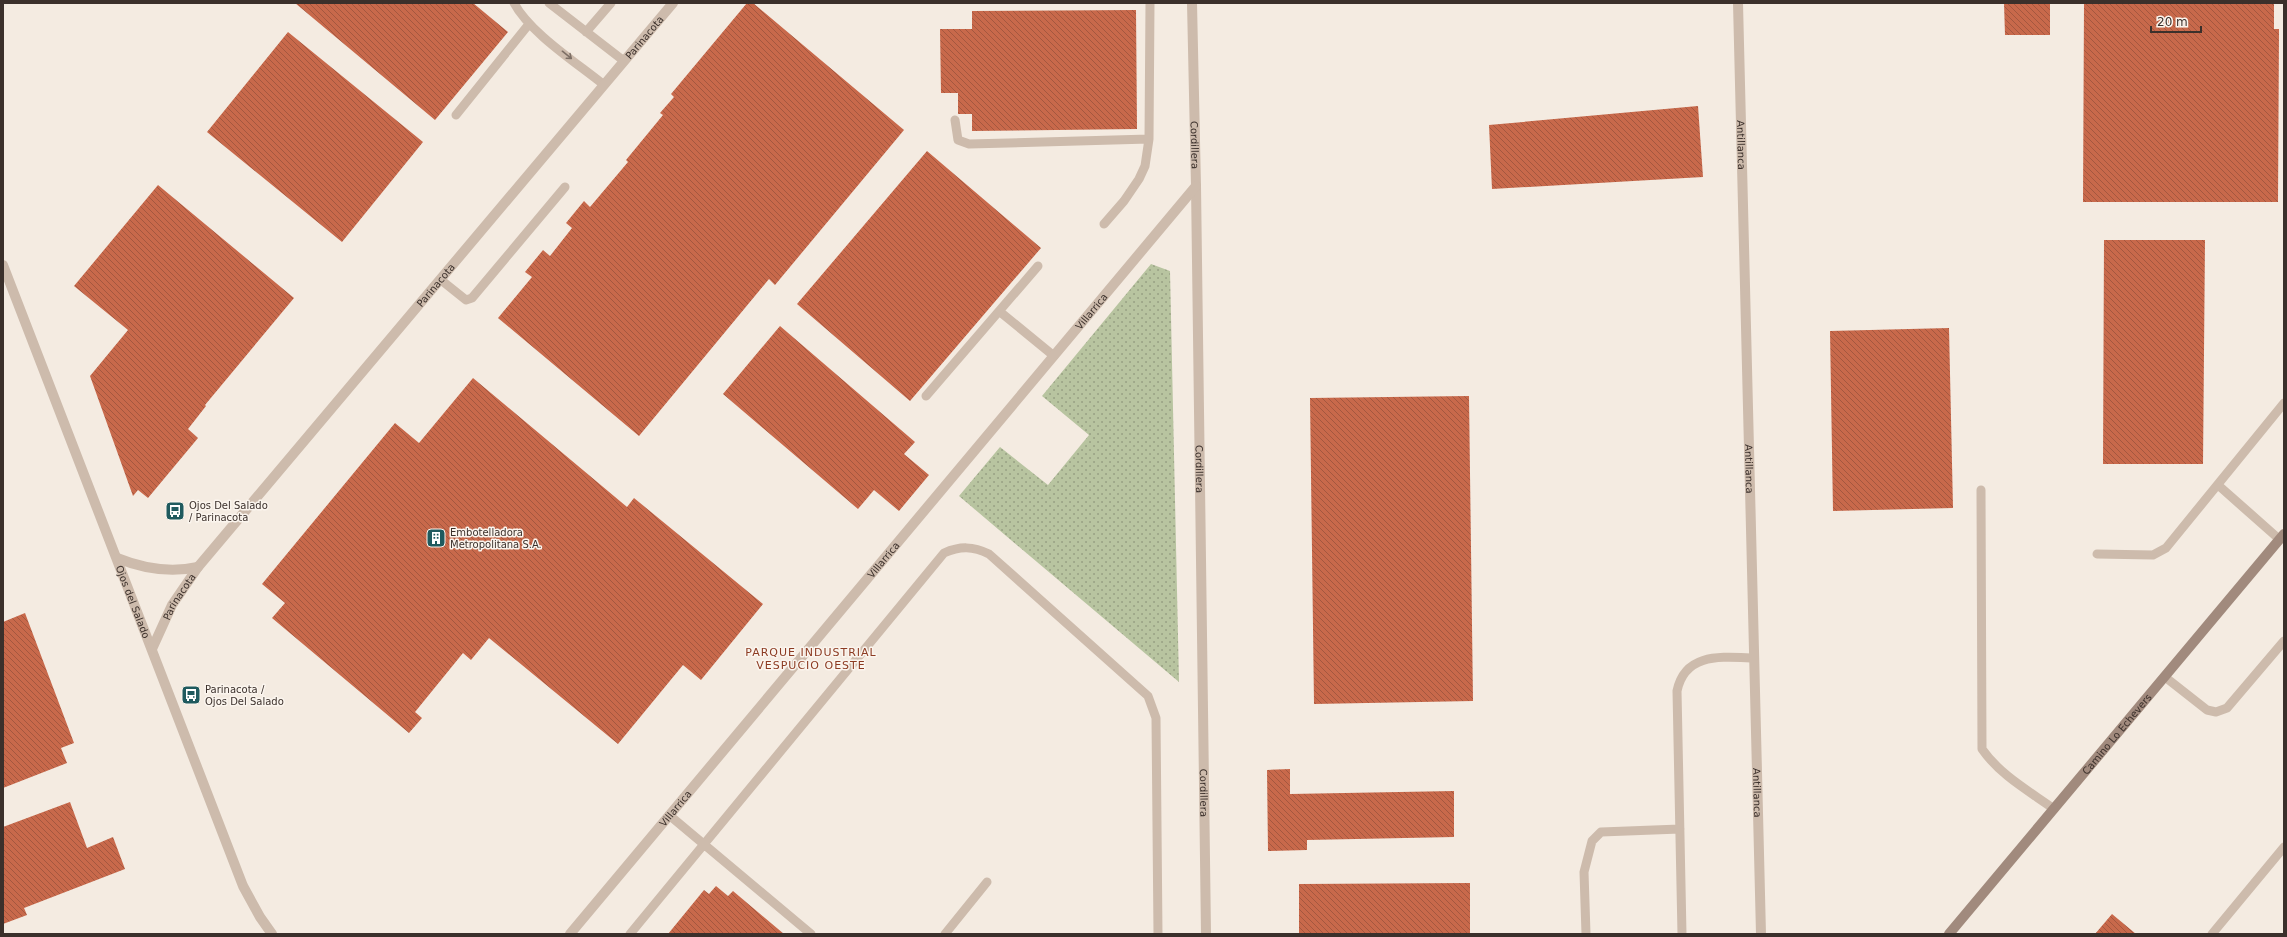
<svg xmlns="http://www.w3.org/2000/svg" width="2287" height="937" font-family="'DejaVu Sans',sans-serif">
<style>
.grass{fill:url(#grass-dots)}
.building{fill:url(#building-back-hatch)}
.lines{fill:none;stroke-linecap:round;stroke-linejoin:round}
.lane{stroke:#cdbbac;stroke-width:9}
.street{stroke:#cdbbac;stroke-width:10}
.secondary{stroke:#a18a7d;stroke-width:10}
.oneway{stroke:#7d6f65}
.labels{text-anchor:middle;stroke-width:3;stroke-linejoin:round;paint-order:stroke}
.street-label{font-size:10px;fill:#3b302b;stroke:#fbf5ee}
.poi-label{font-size:10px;fill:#3b302b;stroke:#fbf5ee;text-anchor:start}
.neighbourhood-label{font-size:11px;letter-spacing:1px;fill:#8c3b22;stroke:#fbf5ee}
</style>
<defs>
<pattern id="grass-dots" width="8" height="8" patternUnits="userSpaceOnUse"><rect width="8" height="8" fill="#b8c4a0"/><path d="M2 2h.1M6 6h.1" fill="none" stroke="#97a083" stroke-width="1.8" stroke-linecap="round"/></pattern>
<pattern id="building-back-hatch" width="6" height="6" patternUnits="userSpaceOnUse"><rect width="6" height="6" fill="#c8694b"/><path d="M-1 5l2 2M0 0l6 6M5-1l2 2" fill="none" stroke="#a4573f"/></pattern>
</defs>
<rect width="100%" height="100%" fill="#f4ebe1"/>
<!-- grass -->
<path class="grass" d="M1151,264L1170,271L1179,682L959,496L1000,447L1048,485L1089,435L1042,396Z"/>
<!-- building -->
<path class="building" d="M295,3H473L508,32L435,120Z
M747,3H753L904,130L775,285L769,279L639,436L498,318L532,277L525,272L543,250L550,256L572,228L566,223L584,201L590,207L628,162L626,160L663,115L660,113L674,97L671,94Z
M2004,3H2050V35H2005Z
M2084,3H2274V29H2279L2278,202H2083Z
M1136,10L1137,129L972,131V114H958V93H941L940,29H972V11Z
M288,32L423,142L342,242L207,132Z
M1698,106L1703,177L1492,189L1489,125Z
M927,151L1041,248L910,401L797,304Z
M158,185L294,298L205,405L206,406L188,429L198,438L148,498L138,490L133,496L90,376L128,330L74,286Z
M2104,240H2205L2203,464H2103Z
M780,326L915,442L904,454L929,475L899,511L874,490L858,509L723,394Z
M1949,328L1953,508L1833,511L1830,331Z
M473,378L627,507L634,498L763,604L701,680L683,665L618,744L489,638L471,660L463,653L415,712L422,718L409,733L272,618L285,603L262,584L395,423L419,443Z
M1469,396L1473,701L1314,704L1310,398Z
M25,613L74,743L61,748L67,763L3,788V622Z
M1290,769V794L1454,791V837L1307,840V850L1268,851L1267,770Z
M70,802L87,848L113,837L125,869L24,908L27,915L3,924V827Z
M1470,883V934H1299V884Z
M716,886L728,896L733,891L784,934H668L704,890L709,894Z
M2112,914L2136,934H2095Z"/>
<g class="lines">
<!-- lane -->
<path class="lane" d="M514,3C530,33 577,63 604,85
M549,3L624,61
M586,32L611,3
M456,115L529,24
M955,120L958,140L969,144L1149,139
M1104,224L1124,201L1139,179L1145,166L1149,139L1150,3
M441,280L466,300L472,298L565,187
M999,311L1054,356
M926,396L1038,266
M2218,485L2279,539
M1981,490L1982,749C2000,775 2029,791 2054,809
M2097,554L2153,555L2166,548L2284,403
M2165,677L2207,710L2216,712L2227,708L2284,641
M669,815L811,934
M630,934L944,553C960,546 973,546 989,554L1148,696L1156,718L1158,934
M945,934L987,882
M1586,934L1584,872L1592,841L1601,832L1680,829
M1682,934L1677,691C1685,652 1722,657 1754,658
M2212,934L2284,847"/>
<!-- street -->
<g class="street">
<path id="s1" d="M1192,3L1196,186L1206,934"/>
<path id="s2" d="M1738,3L1761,934"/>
<path id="s3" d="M3,265L243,886L260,917L272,934"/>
<path d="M117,558C144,569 170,573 198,567"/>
<path id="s4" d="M152,649L172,605L198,567L673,3"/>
<path id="s5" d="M570,934L1196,186"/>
</g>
<!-- secondary -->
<path class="secondary" id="s6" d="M1949,934L2284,534"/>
</g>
<!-- one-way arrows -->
<defs><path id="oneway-shaft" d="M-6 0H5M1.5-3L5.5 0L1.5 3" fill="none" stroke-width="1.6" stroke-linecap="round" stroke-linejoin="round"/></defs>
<use class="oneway" href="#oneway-shaft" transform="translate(567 55) rotate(39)"/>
<!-- icons -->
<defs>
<symbol id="bus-square" viewBox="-11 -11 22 22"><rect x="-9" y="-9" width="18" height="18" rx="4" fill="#1f5a5e" stroke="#fbf5ee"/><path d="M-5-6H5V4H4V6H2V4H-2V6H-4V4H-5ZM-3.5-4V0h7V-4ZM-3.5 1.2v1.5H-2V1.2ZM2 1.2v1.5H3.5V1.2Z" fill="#fff"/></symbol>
<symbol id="building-square" viewBox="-11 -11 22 22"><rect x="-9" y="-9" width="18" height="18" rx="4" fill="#1f5a5e" stroke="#fbf5ee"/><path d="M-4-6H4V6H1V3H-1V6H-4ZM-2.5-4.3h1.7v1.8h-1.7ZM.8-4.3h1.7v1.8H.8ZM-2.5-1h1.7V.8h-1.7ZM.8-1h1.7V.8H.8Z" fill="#fff"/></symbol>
</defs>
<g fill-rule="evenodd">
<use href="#bus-square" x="164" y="500" width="22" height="22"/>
<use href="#building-square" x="425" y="527" width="22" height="22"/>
<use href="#bus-square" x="180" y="684" width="22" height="22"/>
</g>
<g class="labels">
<!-- street labels -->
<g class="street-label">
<text dy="4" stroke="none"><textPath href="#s4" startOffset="787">Parinacota</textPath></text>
<text dy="4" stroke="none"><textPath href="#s1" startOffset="142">Cordillera</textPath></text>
<text dy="4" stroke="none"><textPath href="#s2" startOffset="142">Antillanca</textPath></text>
<text dy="4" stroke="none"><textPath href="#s4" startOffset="463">Parinacota</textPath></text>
<text dy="4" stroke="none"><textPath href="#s5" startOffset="812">Villarrica</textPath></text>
<text dy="4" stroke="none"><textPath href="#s1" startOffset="466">Cordillera</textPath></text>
<text dy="4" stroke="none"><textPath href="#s2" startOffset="466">Antillanca</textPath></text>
<text dy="4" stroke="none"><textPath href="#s5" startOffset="488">Villarrica</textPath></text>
<text dy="4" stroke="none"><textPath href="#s4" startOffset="59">Parinacota</textPath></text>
<text dy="4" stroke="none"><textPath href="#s3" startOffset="361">Ojos del Salado</textPath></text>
<text dy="4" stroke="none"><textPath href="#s6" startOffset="261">Camino Lo Echevers</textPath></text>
<text dy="4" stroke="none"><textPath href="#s1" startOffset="790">Cordillera</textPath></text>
<text dy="4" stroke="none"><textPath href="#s2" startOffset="790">Antillanca</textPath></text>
<text dy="4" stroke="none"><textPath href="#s5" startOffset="164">Villarrica</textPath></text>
</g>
<!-- poi labels -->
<g class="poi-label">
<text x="189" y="509">Ojos Del Salado<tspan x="189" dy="12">/ Parinacota</tspan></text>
<text x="450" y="536">Embotelladora<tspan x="450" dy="12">Metropolitana S.A.</tspan></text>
<text x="205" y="693">Parinacota /<tspan x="205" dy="12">Ojos Del Salado</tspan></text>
</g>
<!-- neighbourhood labels -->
<g class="neighbourhood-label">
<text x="811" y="656">PARQUE INDUSTRIAL<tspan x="811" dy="13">VESPUCIO OESTE</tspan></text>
</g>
</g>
<!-- border -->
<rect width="2287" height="937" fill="none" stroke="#3b302b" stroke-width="8"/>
<!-- scale -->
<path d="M2151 26v6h50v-6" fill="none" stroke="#3b302b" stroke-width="2"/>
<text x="2157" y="26" font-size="12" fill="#3b302b" stroke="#fbf5ee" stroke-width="3" paint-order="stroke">20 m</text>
</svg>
